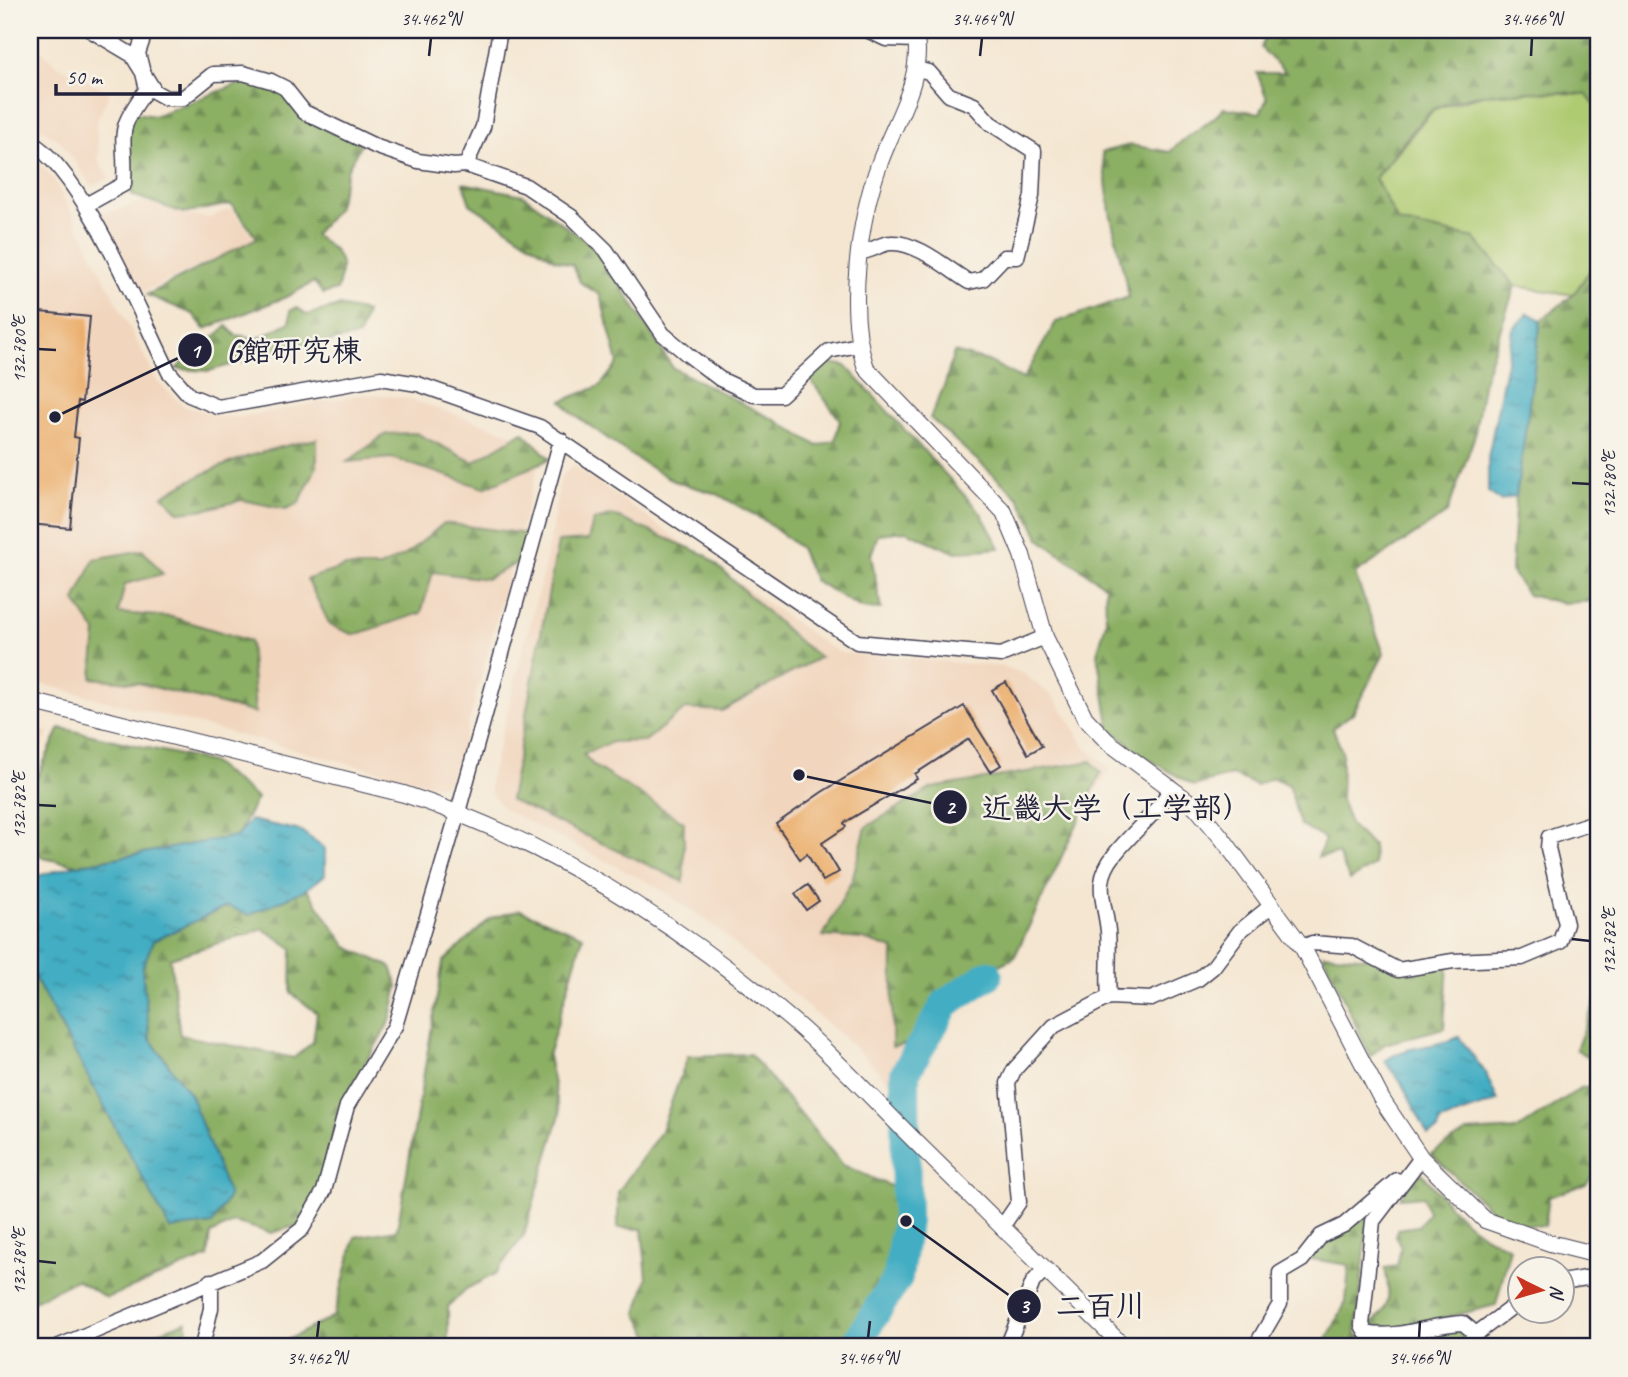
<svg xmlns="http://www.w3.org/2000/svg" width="1628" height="1377" font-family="Caveat,'Klee One',sans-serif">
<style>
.built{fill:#f1d5bd}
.grass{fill:#afcb72;stroke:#687656;stroke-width:2}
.forest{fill:url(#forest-firs);stroke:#566850;stroke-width:2;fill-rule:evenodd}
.water{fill:url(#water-ripples);stroke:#32687f;stroke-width:2}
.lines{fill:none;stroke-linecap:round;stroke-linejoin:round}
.river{stroke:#43adc3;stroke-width:30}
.building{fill:#ebae6c}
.minor-casing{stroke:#423f52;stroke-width:17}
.tertiary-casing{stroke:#423f52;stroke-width:18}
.minor{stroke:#fff;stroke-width:14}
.tertiary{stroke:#fff;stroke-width:16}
.ticks{fill:none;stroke:#22223b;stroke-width:2.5}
.leader{fill:none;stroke:#22223b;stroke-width:2.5}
.callout-dot{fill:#22223b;stroke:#f7f3e8;stroke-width:2.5}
.mark-label{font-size:21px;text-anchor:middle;font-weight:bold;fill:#fff}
.callout-label{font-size:30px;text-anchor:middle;font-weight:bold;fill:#22223b;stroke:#f7f3e8;stroke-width:5;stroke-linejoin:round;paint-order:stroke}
.neatline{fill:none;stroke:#22223b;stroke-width:2.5}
.ticks-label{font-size:18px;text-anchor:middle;fill:#22223b}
</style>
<defs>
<pattern id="forest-firs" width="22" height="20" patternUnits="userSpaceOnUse" patternTransform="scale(1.75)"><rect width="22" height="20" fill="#8baf64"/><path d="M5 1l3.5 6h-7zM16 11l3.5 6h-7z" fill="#718e54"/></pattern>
<pattern id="water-ripples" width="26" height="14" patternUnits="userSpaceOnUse" patternTransform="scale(1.75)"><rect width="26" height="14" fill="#43adc3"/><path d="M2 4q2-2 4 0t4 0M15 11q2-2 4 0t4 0" fill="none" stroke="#388ca0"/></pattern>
</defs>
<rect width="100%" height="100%" fill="#f7f3e8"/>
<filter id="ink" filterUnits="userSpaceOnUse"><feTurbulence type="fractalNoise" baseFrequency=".0143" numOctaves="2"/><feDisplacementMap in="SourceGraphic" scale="14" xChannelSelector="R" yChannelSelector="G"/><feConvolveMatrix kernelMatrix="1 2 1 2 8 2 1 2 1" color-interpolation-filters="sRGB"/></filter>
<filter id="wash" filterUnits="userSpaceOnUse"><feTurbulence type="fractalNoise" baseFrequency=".00686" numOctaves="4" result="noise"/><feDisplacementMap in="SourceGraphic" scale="28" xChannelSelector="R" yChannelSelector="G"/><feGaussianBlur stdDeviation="1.57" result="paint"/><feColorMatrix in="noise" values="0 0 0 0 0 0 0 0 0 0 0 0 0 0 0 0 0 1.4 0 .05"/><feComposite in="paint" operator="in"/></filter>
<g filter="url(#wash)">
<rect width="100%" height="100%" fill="#f4e6d1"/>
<!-- built -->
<path class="built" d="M30,38L55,64L110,93L96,123L99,163L110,178L92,186L60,141L30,121Z
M30,154L55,181L157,381L184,406L218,416L241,417L365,394L407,398L536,442L543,448L454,777L446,785H433L30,681Z
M144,202L183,215L209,218L230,209L256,239L138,294L100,214Z
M573,465L829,647L842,653L1004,667L1024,674L1055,698L1084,745L1111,770L901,1067L896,1089L852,1045L709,922L657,887L505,810L490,792V779L544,569L561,477Z
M30,728L49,732L30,767Z"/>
<!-- grass -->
<path class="grass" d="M1533,92L1587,94L1598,110V259L1573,295L1515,286L1474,238L1398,223L1375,178L1434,109L1483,95Z"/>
<!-- forest -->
<path class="forest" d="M1240,30H1598V110L1586,94C1541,92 1478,87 1436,108C1422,115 1387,164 1375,178L1398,222L1474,238L1515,286L1484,379L1474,438L1447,513L1355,574L1384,654L1353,713L1333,728L1342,752L1341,800L1351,826L1373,846L1374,865L1350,880L1338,854L1318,857L1325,839L1300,825L1289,785L1273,778L1256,785L1232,775L1194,786L1140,754L1110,729L1097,654L1106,622L1105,586L1041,540L1018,497L930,418L945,384L954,352L988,361L1023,379L1056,322L1129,297L1110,212L1102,152L1130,145L1170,152C1186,134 1208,127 1224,108L1260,113L1267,99L1257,73H1286L1261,48L1266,34L1242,37Z
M254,78L283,91L361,144L348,168L337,209L314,235C340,252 347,260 337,290L323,294L314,282L286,297L205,329L193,314L147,295L257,238L231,204L183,213L132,195L128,138L131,112L154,116Z
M463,183L523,195L599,251L673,368L779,422L818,446L835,440L840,420L809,378L826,362L846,366L981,513L1000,548L954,552L906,531L878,534L871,555L881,609L861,608L814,580L800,548L765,521L717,494L674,481L635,458L572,413L562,401L600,386L618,363L600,295L580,282L573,265L554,259L470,204Z
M1598,259V601L1562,603L1528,595L1511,571L1516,496L1541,320L1573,295Z
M339,306L366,312L359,336L273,353L209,371L176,369L227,326L235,335L259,338L290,322V311L297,307L306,315Z
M523,432L550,459L484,488L392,458L347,462L386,434L416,433L473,462Z
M317,439V466L299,503L286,509L242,500L207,509L179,512L163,496C211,466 262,449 317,439Z
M612,515L706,555L796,639L820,657L722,711L685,709L645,741L612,742L583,754L594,766L684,822V882L510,800L558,542L588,540L593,521Z
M444,523L527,534L523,560L486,579L433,572L421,613L354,635L330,625L307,579L345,567H380L407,554Z
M143,550L163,574L125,584L118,613L172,617L250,641L255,713L138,683L92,678L96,632L75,601L94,559Z
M60,728L211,762L257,798L237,836L77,865L43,858L30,845V792Z
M1091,761L1101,773L1014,958L988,970L941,1001L907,1044L892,1047L893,949L863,939L823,936L852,880L866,827L932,788Z
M307,889L347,947L391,967L398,986L390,1021L340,1107L320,1188L299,1225L271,1233L234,1222L211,1234L208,1257L107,1298L76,1280L30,1303V969L170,1229L191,1096L150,1039L142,969L153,941L227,906L249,915ZM263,929L292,948L291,993L317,1013L313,1042L294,1058L180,1035L170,958Z
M520,910L583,936L548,1056L560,1114L524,1235L495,1274L466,1289L448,1307V1347H274L334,1316L355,1237L397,1230L443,962L491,918Z
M1323,954L1448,964L1444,1028L1385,1044L1370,1056Z
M1598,995V1065L1576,1049Z
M750,1054L843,1165L906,1193L899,1255L858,1347H656L637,1313L647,1278L642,1229L618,1228V1192L660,1133L688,1056Z
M1598,1084V1169L1586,1184L1549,1197L1545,1226L1517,1224L1491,1210L1431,1154L1467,1132L1518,1129L1581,1088Z
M1422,1173C1453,1210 1464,1228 1510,1248L1496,1305L1382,1334L1368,1327C1393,1306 1390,1298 1385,1268L1397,1266L1401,1247L1395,1235L1398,1229L1418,1226L1428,1213L1423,1196L1400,1198L1410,1183Z
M1373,1206L1377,1208L1368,1221L1356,1335C1364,1337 1375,1339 1384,1339C1411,1338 1448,1316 1472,1335L1461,1347H1323L1346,1302L1349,1265L1311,1259L1324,1239Z
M187,1321L186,1347H121Z"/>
<!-- water -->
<path class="water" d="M1528,313L1541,320L1516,496L1501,501L1488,492V458L1513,329Z
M250,820L301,831L325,849V875L307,889L249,915L227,906L153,941L142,969L150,1039L191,1096L229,1196L212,1224L170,1229L30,969V878L77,865L237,836Z
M1459,1037L1485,1072L1498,1101L1441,1121L1438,1130L1428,1135L1402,1084L1385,1061C1407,1044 1432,1049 1459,1037Z"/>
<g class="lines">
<!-- river -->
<path class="river" d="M854,1347L898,1277L906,1221L905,1073L946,1003L988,975"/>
</g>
<g id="blocks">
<!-- building -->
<path class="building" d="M40,312L90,317L82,402L78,401L74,437L79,438L70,528L30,524V433L36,397H32Z
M1006,682L1042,746L1028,754L992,690Z
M964,706L1001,765L990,772L969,739L915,774L917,779L844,823L846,827L822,843L839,872L823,881L807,854L800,859L776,824L822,792Z
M808,885L819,901L806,910L795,894Z"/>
</g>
</g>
<g filter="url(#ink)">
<use href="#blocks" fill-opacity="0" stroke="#423f52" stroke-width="2"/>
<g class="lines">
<defs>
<path id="minor" d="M90,30L132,55L155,92L166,98H183L213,74L243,73L271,81L285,88L304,112L377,147L418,161L454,166L466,165L526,186L572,217L606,250L663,334L687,354L720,379L754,395H781L829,351L858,345
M867,30L886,39L917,40
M30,142C83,171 140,314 169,372L189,395L218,407L381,378L418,384L540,427L857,642L1001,655L1045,637
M466,165L483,127L500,30
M86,205L124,184C127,132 112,136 147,89L138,53L146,30
M860,252C872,252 880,243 891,243C916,241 948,269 969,282L983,279L1004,257H1017L1032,196L1034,151L990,123L974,105L949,95L929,72L916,69
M1303,948L1312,943L1352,946L1398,970L1453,961L1522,958L1560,942L1566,924L1548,848L1549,837L1598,821
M1109,997C1107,975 1110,953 1108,931C1105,900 1092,883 1115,854C1133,831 1157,814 1171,788
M1421,1158L1373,1221L1362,1325L1366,1333C1398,1340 1431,1324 1463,1323L1476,1334L1465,1347
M1002,1227L1019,1202L1008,1083L1014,1070L1054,1026L1109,997L1151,999L1198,979L1213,967L1240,931L1272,905
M1562,1282L1586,1278L1598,1282
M1476,1334L1520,1301
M57,1347L262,1261L302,1229L324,1191L347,1106L395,1026L458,812L561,440
M202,1347L211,1308V1281
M1007,1347L1033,1282L1045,1269
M1255,1347L1280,1304V1273L1302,1260L1321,1236L1344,1225L1397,1180"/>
<path id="tertiary" d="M915,30C925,79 896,118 880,162C859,219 846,310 866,368L1004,512L1022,555L1045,637L1085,718L1107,741L1196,807L1222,838L1303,948L1382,1100L1421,1158L1485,1220L1550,1243L1598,1255
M30,701L404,794C550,841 679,924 795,1023C840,1062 881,1108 924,1150C990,1215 1057,1281 1124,1347"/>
</defs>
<!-- minor casing -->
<use href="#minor" class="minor-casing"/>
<!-- tertiary casing -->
<use href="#tertiary" class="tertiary-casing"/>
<!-- minor -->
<use href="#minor" class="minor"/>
<!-- tertiary -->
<use href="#tertiary" class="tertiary"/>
</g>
</g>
<!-- ticks -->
<path class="ticks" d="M429,56L431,38M980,56L982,38M1531,56L1532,38M38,349L56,350M1572,483L1590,484M38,805L56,806M1572,939L1590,941M38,1261L56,1263M317,1338L319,1321M868,1338L870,1321M1419,1338L1420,1321"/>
<!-- callouts -->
<path class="leader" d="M55 417L195 350M799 775L950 807M906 1221L1024 1306"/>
<g class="callout-dot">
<circle cx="55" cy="417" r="7"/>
<circle cx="799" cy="775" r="7"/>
<circle cx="906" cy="1221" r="7"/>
<circle cx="195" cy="350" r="18"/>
<circle cx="950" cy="807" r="18"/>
<circle cx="1024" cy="1306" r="18"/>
</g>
<g class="mark-label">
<text x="195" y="358">1</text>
<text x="950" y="814">2</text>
<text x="1024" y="1313">3</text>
</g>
<g class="callout-label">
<text x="294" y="361">G館研究棟</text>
<text x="1117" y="818">近畿大学（工学部）</text>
<text x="1101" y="1316">二百川</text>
</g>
<!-- margin -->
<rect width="1628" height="1377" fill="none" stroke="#f7f3e8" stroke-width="77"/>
<!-- north arrow -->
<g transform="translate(1541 1290) rotate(95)"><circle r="33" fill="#f7f3e8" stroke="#a29fa3" stroke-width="2"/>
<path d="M0-5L12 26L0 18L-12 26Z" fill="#c8321e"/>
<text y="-10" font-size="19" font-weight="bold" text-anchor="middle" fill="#22223b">N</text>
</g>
<!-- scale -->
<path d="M56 84v10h124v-10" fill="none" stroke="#22223b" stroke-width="3.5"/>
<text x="66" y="84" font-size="21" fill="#22223b" stroke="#f7f3e8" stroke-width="5" paint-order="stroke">50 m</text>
<rect x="38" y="38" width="1552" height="1300" class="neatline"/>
<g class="ticks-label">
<text x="431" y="25">34.462°N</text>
<text x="982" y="25">34.464°N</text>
<text x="1532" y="25">34.466°N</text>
<text transform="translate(19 349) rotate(-90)" y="6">132.780°E</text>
<text transform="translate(1609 484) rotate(-90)" y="6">132.780°E</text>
<text transform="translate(19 805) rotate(-90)" y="6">132.782°E</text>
<text transform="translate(1609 941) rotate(-90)" y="6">132.782°E</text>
<text transform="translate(19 1261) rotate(-90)" y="6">132.784°E</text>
<text x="317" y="1364">34.462°N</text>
<text x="868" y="1364">34.464°N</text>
<text x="1419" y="1364">34.466°N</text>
</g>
</svg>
